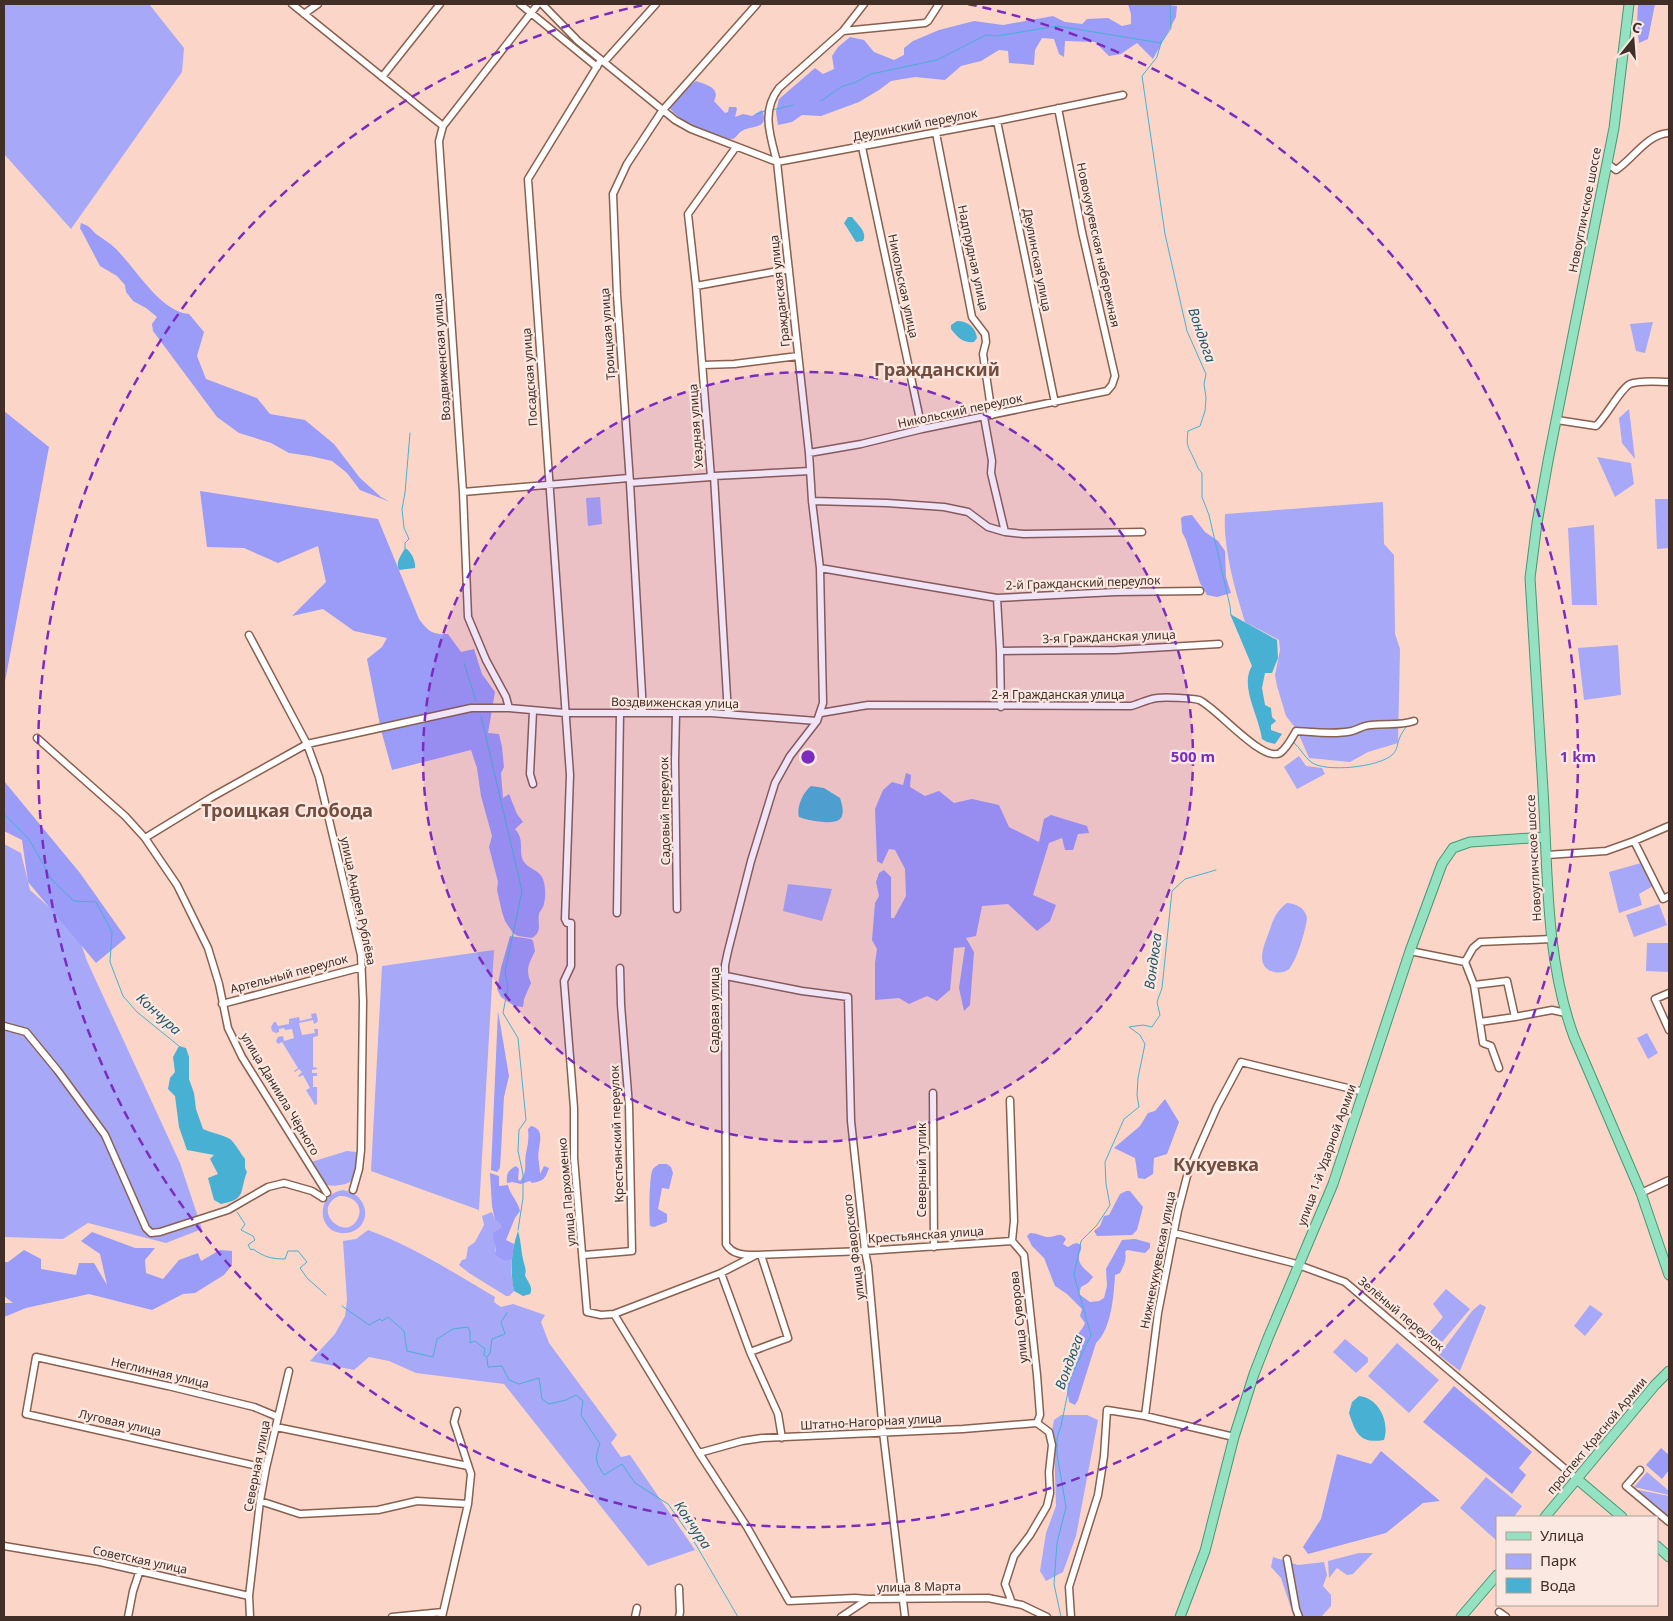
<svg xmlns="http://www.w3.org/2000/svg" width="1673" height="1621" font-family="'Noto Sans',sans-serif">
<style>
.green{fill:#a7a8f8;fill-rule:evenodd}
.forest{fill:#9b9bf8}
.water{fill:#48b0d2}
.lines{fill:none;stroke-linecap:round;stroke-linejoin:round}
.stream{stroke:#48b0d2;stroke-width:1}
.minor-casing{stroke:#886050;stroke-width:9}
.major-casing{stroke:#499772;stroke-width:11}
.minor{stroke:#fff;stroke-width:6}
.major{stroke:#95e2c2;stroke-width:9}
.ring{fill:none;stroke:#7b2cbf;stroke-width:2.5;stroke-dasharray:9 6}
.labels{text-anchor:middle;stroke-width:4.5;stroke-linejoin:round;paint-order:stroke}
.street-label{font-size:12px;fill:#402e27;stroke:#fbe8e1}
.water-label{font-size:14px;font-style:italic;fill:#20586b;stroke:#fbe8e1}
.district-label{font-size:18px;font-weight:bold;fill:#734d3d;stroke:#fbe8e1}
.centre{fill:#7b2cbf;stroke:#fbe8e1;stroke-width:2.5}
.ring-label{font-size:15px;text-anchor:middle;font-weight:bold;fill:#7b2cbf;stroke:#fbe8e1;stroke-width:4.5;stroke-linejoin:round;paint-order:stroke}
</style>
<rect width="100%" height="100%" fill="#fbd6c8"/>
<!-- green -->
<path class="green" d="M4,4H149L184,48L182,72L71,229L4,154Z
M1653,322L1645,353L1636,351L1630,324Z
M1629,409L1635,459L1622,443L1619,418Z
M1597,457L1631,463L1634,484L1615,497Z
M600,497L602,524L588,526L586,498Z
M1655,499H1669V548L1657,549Z
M1383,502L1384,544L1394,555L1395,634L1400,649L1398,743L1368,752L1350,762L1309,758L1297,730L1286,716L1277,686L1275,675L1280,650L1279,640L1245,622C1235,589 1223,549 1225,514Z
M1594,525L1597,605H1572L1568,528Z
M1618,645L1621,695L1584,700L1578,648Z
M1299,756L1306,766L1322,768L1325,774L1297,789L1284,767Z
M4,844L21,853L30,890L77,932L87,961L180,1163L202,1229L166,1243L88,1223L63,1239L4,1237Z
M1641,863L1653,886L1639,894L1642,905L1619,913L1609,872Z
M788,884L832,889L822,921L783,911Z
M1287,903C1297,904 1305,908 1307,918C1306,930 1296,962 1289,969C1284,973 1279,973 1274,972C1254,967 1264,945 1269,932C1273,920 1276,911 1287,903Z
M1659,904L1667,925L1634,937L1626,915Z
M1647,943H1669V972L1646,971Z
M494,950L479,1210L371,1171L382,966Z
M316,1013L318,1021L316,1023L314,1024L313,1020L299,1023L302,1035L315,1033L314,1029H318V1036L313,1037V1067L317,1068V1069L312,1070V1073H317V1076H313V1087H317V1104L315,1105L306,1090L310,1088L303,1075L299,1077L298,1076L302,1072L299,1069L295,1072L294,1071L298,1068L282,1042L278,1044L276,1041L278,1037L283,1036L284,1041L294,1038L292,1029L285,1030L284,1028L279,1029V1032L276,1033L272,1031L271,1027L274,1022H276L278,1026L289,1024V1019L299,1017L300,1021L312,1018L311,1014Z
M1647,1033L1658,1053L1648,1059L1637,1038Z
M347,1151L356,1152L358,1154C355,1170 359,1183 340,1185C335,1186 332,1186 327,1185L311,1162Z
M343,1190C371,1194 373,1230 346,1233C318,1236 313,1195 343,1190ZM339,1196C352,1195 364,1205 358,1218C347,1244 309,1210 339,1196Z
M492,1212L495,1220L500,1224L501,1227L492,1233L496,1246L495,1252L507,1260L512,1259L511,1271L514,1291L509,1296H506L469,1273L459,1265L462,1260L466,1259L468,1247L475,1242L484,1225L482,1216Z
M368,1230C413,1246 454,1273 495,1297L494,1302L501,1307L513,1304L545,1315L541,1322L549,1343L617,1435L611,1443L621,1457L630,1455L695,1550L648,1566L504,1384L416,1373L389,1361L369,1357L354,1370L310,1361L335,1334L345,1316L347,1300L343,1241L356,1239Z
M1446,1289L1470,1309L1442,1342L1439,1340L1432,1348L1424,1339L1443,1317L1433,1304Z
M1480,1304L1486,1307L1460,1371L1439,1355L1472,1311Z
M1590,1305L1603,1314L1585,1336L1574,1326Z
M1345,1339L1368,1358V1362L1356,1373L1333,1352Z
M1397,1343L1439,1380L1409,1413L1368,1376Z
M1061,1415H1087L1098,1420L1076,1536L1063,1572L1046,1581L1040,1571L1046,1533L1056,1506L1054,1445L1052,1431L1054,1420Z
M1647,1472L1669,1491V1495L1634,1487Z
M1486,1477L1522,1506L1514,1517H1497L1496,1540L1460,1508Z
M1633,1489L1669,1496V1513L1667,1515Z
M1359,1553H1373L1353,1574L1347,1575L1337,1568L1329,1578L1328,1561Z
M1273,1557L1298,1565L1324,1562L1327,1575L1323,1586L1331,1595V1606L1321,1617H1294L1281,1578L1271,1567Z"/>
<!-- forest -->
<path class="forest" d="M1128,4H1160L1177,6L1176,17L1153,59L1137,43L1121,54L1109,56L1095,42L1065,41L1064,57L1059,54L1054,39L1042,38L1035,50L1034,65L1009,63L1008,51L999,50L981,61L961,66L945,80L915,77L891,81L879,90L859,102L821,116L802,115L792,122L778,125L776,112L779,99L815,68L823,74L834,69L832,56L838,47L850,37L864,40L874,52L894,60L904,55V48L913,41L939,30L974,21L1003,25L1053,16L1065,22L1082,24L1087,19L1108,18L1122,26L1131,24V14Z
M1638,4H1655L1648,39L1639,43L1637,23Z
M696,81C706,85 721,87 714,101L725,113L728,112L729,107H736L737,109L735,117L743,114L752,116L762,110C770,130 752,125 742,131C738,133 737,137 733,139C715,138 679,122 669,107L688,87Z
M81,223C94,228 90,230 99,236C104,240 110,243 115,248C135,267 160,312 189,314L204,332L197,356L206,379L257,398L270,414L305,420L334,444L360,478L381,497L390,502L360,490L347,473L332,461L310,456L289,453L271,443L239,433L217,417L153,331L152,324L157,317L146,308L133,301L126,292L125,285L117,276L100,266L80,228Z
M4,411L49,447L4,687Z
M200,491L378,519L419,619C428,631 432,635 448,634L461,652L474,649L482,674L495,692L488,733L499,734L502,747L504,767L501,773L503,798L509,794L517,814L523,822L515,829C526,841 517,851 524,862C528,868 538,870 542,877C546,884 546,900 543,907C542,909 539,913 539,914C537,924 543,931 532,938L518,936L513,933L505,921L502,912L497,890L498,882L489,847L492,836L481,796L477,768L471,750L392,770L381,730L367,659L382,647L387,638L354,631L323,609L292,616L326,582L318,546L278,563L244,548L207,547Z
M1192,515L1205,532L1218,541L1225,551L1226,577L1231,593L1217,597L1207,595L1200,583L1186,540L1182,532L1181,518L1184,516Z
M906,773L911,775L910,787L925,796L939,791L954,803L972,799L999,805L1009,827L1039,842L1044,819L1051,815L1087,826L1089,833L1078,834L1073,850H1065L1062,838L1049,843L1033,895L1056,905L1050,921L1037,931L1008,904L982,906L976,936L966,938L974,952L970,1005L964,1011L959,988L965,947L954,948L950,990L937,1001L927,996L909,1004L899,998L875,1000V963L877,949L872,940L875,903L879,896L876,882L879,873L884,870L891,877V918H894L906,896L905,869L895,850L889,849L882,864L877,861L875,809L883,790L892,782L903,785Z
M4,781L80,873L126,938L96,963L28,882L22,840L4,831Z
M510,936L531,939L533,941L535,951C529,964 525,969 531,983L524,999L523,1007L514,1006L501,997L497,989L501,968Z
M498,1011L509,1076L504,1097L500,1168L497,1172L491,1170Z
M1165,1099L1179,1122L1167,1154L1154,1158L1153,1174L1145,1179L1138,1178L1135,1158L1114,1148L1140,1126L1148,1113L1155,1111Z
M531,1126C544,1129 540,1140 539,1149C537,1157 540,1166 540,1174L544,1166L549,1168C545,1179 544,1181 532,1183L530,1181L521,1184L512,1182L507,1183C506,1174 508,1170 516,1166L519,1169L518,1179L520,1181C528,1172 524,1163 526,1153C528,1145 529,1138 528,1129Z
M659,1164H667L671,1167L673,1173L669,1189L662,1188L658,1209L667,1214V1222L654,1227L650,1226C649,1218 649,1174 653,1169C653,1168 658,1165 659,1164Z
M490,1173L499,1176V1186L508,1185C510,1195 518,1201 520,1211L515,1218L506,1240L514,1244L512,1259C504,1262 501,1259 495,1254L496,1248L492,1233L501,1227L500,1224L495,1220L492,1206Z
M1126,1191H1130L1143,1207L1137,1230L1132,1235L1097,1236L1094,1231L1100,1226L1104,1216L1109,1215L1120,1194Z
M92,1232L135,1248H155L145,1260L146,1273L163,1279L179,1260L198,1253L201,1261L220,1250L232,1251V1265L224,1275L195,1293L183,1294L152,1310L89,1294L26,1308L4,1317V1303H13L4,1296V1262H8L24,1250L41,1259V1269L76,1275L79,1263H94L107,1285L100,1254L81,1241Z
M1030,1233C1037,1233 1041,1236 1047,1237C1055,1238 1060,1230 1066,1239L1063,1244L1068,1247L1073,1244L1077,1243L1081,1245C1082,1251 1079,1252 1079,1257C1078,1266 1088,1271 1093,1277L1088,1283L1081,1287L1079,1294L1090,1302L1099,1301L1104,1298L1107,1286L1106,1269L1122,1240L1135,1239L1150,1243V1248L1145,1253L1127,1250L1125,1252C1127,1260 1124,1265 1120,1273L1115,1275C1114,1295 1111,1330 1096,1343L1078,1400L1075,1405L1069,1402L1066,1381L1077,1360C1074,1354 1075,1340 1078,1334C1081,1330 1083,1328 1085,1323L1080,1316L1082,1309L1067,1294L1055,1286L1044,1258L1032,1246L1027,1236Z
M1454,1386L1532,1452L1519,1468L1526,1475L1512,1494L1423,1422Z
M1661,1448L1669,1455V1470L1662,1479L1646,1465Z
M1381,1451L1440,1501L1423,1503L1386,1533L1308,1554L1303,1547L1321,1519L1337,1454L1371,1464Z"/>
<!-- water -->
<path class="water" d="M848,217H852C857,224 868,232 863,241L856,242L844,223Z
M957,321C968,321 976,328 977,338L974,342C963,343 958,338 951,329V325Z
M405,548C411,551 416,561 415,568L399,570C395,561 402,555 405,548Z
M1230,614L1277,640L1278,658L1272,673H1265L1262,688L1265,705L1271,708L1272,717L1276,721L1271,725V730L1282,734L1275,744L1267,742L1262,739C1260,718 1239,686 1252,666Z
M811,786L824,788L840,798C846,816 843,824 823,822C814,821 807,820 799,817C796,808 803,792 811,786Z
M179,1046L186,1048L189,1057V1079L194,1093L196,1109L203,1129C210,1132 225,1136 230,1139C236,1144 240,1153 245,1159V1168L247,1172C239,1192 247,1199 221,1204L214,1200L208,1178L218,1174L210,1159L214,1155L187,1150L179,1127L175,1096L168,1089L170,1078L175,1072L173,1057Z
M518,1231C521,1241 521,1250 523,1259C524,1265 527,1269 525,1275C527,1282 534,1286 530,1294L523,1296L514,1291C510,1271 511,1250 518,1231Z
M1359,1396C1379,1398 1390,1422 1384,1440C1360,1444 1356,1434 1349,1413L1352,1402Z"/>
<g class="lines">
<!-- stream -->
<path class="stream" d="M1170,4L1171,28L1161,43L1157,57L1142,76L1165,234L1187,331L1206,374L1204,384L1206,398L1205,411L1200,426L1188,431C1186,447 1188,446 1194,459C1197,465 1197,468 1202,473V497L1209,515L1230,606L1231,615
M821,101L841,87L856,82L871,74L937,60L986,35L997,36L1057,26L1161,43
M772,110L793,105
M756,114L765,111
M405,548V543L409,539L404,528L402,509L405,493L410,433
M464,663L476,701
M481,716L522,891L505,972L508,987L503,1013L518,1038L526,1120L519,1130L518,1151L523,1174V1198L518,1230
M1293,742C1300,747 1304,757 1311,762C1325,773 1379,767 1392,755C1398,750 1397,743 1400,737C1401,734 1404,730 1406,727
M4,814L29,839L52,880L74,901L96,902L112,932L110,962L123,996L137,1012L179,1046
M237,1212L245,1224L241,1230L253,1236L255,1240L248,1245L251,1250L253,1249C264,1257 272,1259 285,1259L288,1251H298L307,1262L300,1268L307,1278L326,1295
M342,1306L369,1325L380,1319L382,1321L388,1317L404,1331L407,1351L433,1357L437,1339L453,1329L468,1327L470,1332V1343L475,1341L485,1349L484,1355L487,1358L488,1367L502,1366L509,1380L519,1384L539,1378L542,1399L549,1404L566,1400L576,1395L583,1401L581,1415L600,1444C594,1458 596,1463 604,1475L622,1464L635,1483L668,1504L692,1538L738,1617
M487,1357L490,1353L492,1339L505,1334L501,1322L507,1313
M1061,1617L1054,1584L1057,1543L1066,1507L1057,1454V1438L1061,1426L1071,1377L1091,1335L1074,1275L1081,1241L1097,1225L1110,1205L1106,1184L1105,1162L1124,1119L1139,1107L1137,1095L1138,1078L1145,1044L1140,1035L1129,1027L1143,1025L1152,1027L1160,1015L1157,1002L1162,988L1172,891L1185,879L1216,870"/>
<defs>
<path id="minor" d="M292,4L443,126
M520,4L597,67
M538,4L443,126L439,141L463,492L468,617L486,660L506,697L509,708L565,713H711L817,721
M542,4L578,41L675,120L691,129L777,162L809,453L812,501L820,568L823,703L817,721L790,756L775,783L751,861L728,951L725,965L726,1244C732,1255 745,1255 755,1255L865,1251L1012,1241
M864,4L843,31L779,88C761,111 770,135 777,162L997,121L1123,95
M304,14L318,4
M843,31L925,23L928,21L939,4
M601,60L528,179L570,775L565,919L567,923H571V966L564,981L574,1108V1158L587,1312L601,1315L614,1314L699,1453L747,1527L789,1601L855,1598L868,1599L988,1598L1022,1605L1047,1617
M604,62L656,4
M382,77L440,4
M997,121L1055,403
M936,133L972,317L985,334L986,342L983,354L992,415
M862,147L922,429
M1607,163L1616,170C1633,159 1647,134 1669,133
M696,286L789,269
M703,365L734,364L798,356
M984,417L992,461L991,473L1005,532
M1557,420L1596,426C1606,417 1621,388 1630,384C1641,380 1658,382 1669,382
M809,453L861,444L922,429L1107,391L1112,385L1115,376L1082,232L1058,108
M714,476L810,471
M630,483L711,477
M463,492L629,478
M812,501L887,503L944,507L968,512L988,527L1005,532L1024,534L1142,532
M820,568L997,598L1115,592L1200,591
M997,598L1000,651L1001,707
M249,635L307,744L319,777L361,955L363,1001L361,1150L359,1169L353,1190
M1000,651L1116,650L1219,644
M643,712L630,483L617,295L613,194L627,164L662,111L757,4
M676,713L675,761L677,909
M821,713L868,705L1131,706C1139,704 1148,699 1157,698C1164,697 1192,698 1199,700C1215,706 1262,763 1280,753C1287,748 1292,738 1296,731C1314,732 1334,735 1352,731C1359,729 1364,725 1371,725C1387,723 1399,726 1414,721
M728,714L714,476L711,477L696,286L688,214L736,147
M37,738L125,816L145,838L177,885L208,948L219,984L228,1028L242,1057L327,1193
M533,784L530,774L533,711
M145,838L212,797L307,744L471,708H509
M1634,841L1663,899L1669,896
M1547,855L1606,851L1634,841L1669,826
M617,913L620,713
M1410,951L1465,962L1473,948L1480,942L1552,939
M1465,962L1474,985L1483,1043L1491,1046L1499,1068
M726,976L802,991L848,997L851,1121L865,1251L868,1266L883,1432L905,1617
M1474,985L1507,981L1515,1017L1552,1010L1566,1013
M1669,993L1655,999L1669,1030
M222,1004L362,967
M1480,1022L1515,1017
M4,1026L26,1032L58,1071L105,1135L146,1228L151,1233L160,1232L228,1210L268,1187L284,1183L312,1191L323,1198
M933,1093L934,1247
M1641,1193L1669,1180
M1174,1233L1293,1263L1345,1282L1577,1479
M584,1255L632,1251L629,1106L621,1005L620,968
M721,1273L750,1352L778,1414L782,1438
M614,1314L721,1273L754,1256
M750,1352L788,1338L761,1255
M1145,1416L1158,1313L1178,1211L1187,1176L1198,1150L1217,1107L1241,1062L1364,1092
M276,1427L468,1466
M699,1453L742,1441L762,1438L963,1429L1037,1423L1040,1415L1037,1375L1024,1255L1012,1241L1014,1221L1010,1100
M266,1468L26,1414L36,1357L168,1386L254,1407L278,1417
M1640,1470L1626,1486L1669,1522
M260,1501L300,1514L378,1510L417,1501L468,1504
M4,1546L100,1562L249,1596L250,1617
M1287,1559L1296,1609L1299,1617
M679,1588L680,1612L679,1617
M249,1596L260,1501L266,1468L289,1371
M1012,1603L1005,1584L1014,1556L1030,1535L1047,1506L1050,1493L1049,1472L1052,1445L1049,1432L1037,1423
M1499,1612L1506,1617
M128,1617L133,1591L140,1570
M392,1617L443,1612
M442,1617L468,1504L471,1474L454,1422L457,1411
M635,1617L637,1608
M841,1617L868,1599
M1071,1617L1069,1587L1098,1495L1104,1456L1107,1410L1145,1416L1234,1437"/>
<path id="major" d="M1629,4L1614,128L1548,461L1537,523L1530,578C1534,648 1539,719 1543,790C1548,872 1545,958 1574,1037L1641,1193L1669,1275
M1577,1479L1622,1517
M1545,1517L1655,1385L1669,1371
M1657,1546L1669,1557
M1180,1617L1205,1551L1234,1437L1254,1374L1268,1338L1333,1184L1410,951L1442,864L1453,848L1470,842L1545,837
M1461,1617L1497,1575"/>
</defs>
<!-- minor casing -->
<use href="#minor" class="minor-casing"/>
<!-- major casing -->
<use href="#major" class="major-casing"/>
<!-- minor -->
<use href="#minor" class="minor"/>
<!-- major -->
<use href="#major" class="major"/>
</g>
<!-- distance rings -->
<circle cx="808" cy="757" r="385" fill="#7b2cbf" fill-opacity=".12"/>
<g class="ring">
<circle cx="808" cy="757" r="385"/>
<path d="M968 4A770 770 0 1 1 648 4"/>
</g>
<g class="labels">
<!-- street labels -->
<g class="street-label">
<text transform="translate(915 125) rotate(-11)" y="4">Деулинский переулок</text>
<text transform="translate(1585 210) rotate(-79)" y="4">Новоугличское шоссе</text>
<text transform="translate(1098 245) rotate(78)" y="4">Новокукуевская набережная</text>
<text transform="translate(973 258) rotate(78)" y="4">Надпрудная улица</text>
<text transform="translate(1037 260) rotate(79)" y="4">Деулинская улица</text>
<text transform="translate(903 286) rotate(78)" y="4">Никольская улица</text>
<text transform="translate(780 291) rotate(-96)" y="4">Гражданская улица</text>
<text transform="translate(608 334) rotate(-94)" y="4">Троицкая улица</text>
<text transform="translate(442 357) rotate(-94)" y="4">Воздвиженская улица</text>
<text transform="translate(530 377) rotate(-94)" y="4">Посадская улица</text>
<text transform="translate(960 411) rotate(-12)" y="4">Никольский переулок</text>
<text transform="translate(696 426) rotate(-94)" y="4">Уездная улица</text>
<text transform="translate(1083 583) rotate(-2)" y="4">2-й Гражданский переулок</text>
<text transform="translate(1109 637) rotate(-2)" y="4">3-я Гражданская улица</text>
<text x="1058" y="699">2-я Гражданская улица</text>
<text transform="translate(675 703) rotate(1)" y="4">Воздвиженская улица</text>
<text transform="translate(665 811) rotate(-91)" y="4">Садовый переулок</text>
<text transform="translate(1534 858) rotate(-93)" y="4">Новоугличское шоссе</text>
<text transform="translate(358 901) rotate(78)" y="4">улица Андрея Рублёва</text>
<text transform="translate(289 974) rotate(-15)" y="4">Артельный переулок</text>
<text transform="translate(715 1010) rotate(-90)" y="4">Садовая улица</text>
<text transform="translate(280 1094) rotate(59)" y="4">улица Даниила Чёрного</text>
<text transform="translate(617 1134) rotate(-92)" y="4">Крестьянский переулок</text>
<text transform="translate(1327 1155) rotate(-70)" y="4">улица 1-й Ударной Армии</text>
<text transform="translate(922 1170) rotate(-90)" y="4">Северный тупик</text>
<text transform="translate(567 1192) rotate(-95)" y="4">улица Пархоменко</text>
<text transform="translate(926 1235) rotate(-4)" y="4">Крестьянская улица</text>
<text transform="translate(854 1247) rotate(-97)" y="4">улица Фаворского</text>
<text transform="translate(1158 1260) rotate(-79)" y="4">Нижнекукуевская улица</text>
<text transform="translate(1401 1314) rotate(40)" y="4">Зелёный переулок</text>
<text transform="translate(1019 1317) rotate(-96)" y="4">улица Суворова</text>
<text transform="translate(160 1373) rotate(13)" y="4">Неглинная улица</text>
<text transform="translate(871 1422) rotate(-3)" y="4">Штатно-Нагорная улица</text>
<text transform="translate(120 1423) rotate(13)" y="4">Луговая улица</text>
<text transform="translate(1597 1436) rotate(-50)" y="4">проспект Красной Армии</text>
<text transform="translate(257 1466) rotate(-79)" y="4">Северная улица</text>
<text transform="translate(140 1560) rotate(12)" y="4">Советская улица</text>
<text transform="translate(919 1587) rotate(-1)" y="4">улица 8 Марта</text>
</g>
<!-- water labels -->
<g class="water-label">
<text transform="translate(1202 335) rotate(71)" y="5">Вондюга</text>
<text transform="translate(1153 961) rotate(-82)" y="5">Вондюга</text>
<text transform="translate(159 1014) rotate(42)" y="5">Кончура</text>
<text transform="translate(1069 1362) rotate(-70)" y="5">Вондюга</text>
<text transform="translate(693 1525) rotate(56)" y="5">Кончура</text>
</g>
<!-- district labels -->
<g class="district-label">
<text x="937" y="376">Гражданский</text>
<text x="287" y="817">Троицкая Слобода</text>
<text x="1216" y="1171">Кукуевка</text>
</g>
</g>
<circle cx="808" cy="757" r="8" class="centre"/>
<g class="ring-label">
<text x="1193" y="762">500 m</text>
<text x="1578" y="762">1 km</text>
</g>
<!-- border -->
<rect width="1673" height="1621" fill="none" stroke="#402e27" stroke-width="10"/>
<!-- legend -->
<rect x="1496" y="1516" width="162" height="90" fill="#fbe8e1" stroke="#b09e97"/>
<rect x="1506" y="1532" width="25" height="8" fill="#95e2c2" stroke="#b09e97"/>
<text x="1540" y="1541" font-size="15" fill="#402e27">Улица</text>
<rect x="1506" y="1554" width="25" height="15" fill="#a7a8f8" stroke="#b09e97"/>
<text x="1540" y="1566" font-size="15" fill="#402e27">Парк</text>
<rect x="1506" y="1578" width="25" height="15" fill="#48b0d2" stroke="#b09e97"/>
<text x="1540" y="1591" font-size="15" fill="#402e27">Вода</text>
<!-- north arrow -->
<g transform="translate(1633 40) rotate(17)" stroke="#fbe8e1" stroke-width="4" paint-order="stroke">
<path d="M0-4L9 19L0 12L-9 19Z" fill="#402e27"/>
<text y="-8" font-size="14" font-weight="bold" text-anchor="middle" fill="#402e27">С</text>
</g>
</svg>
